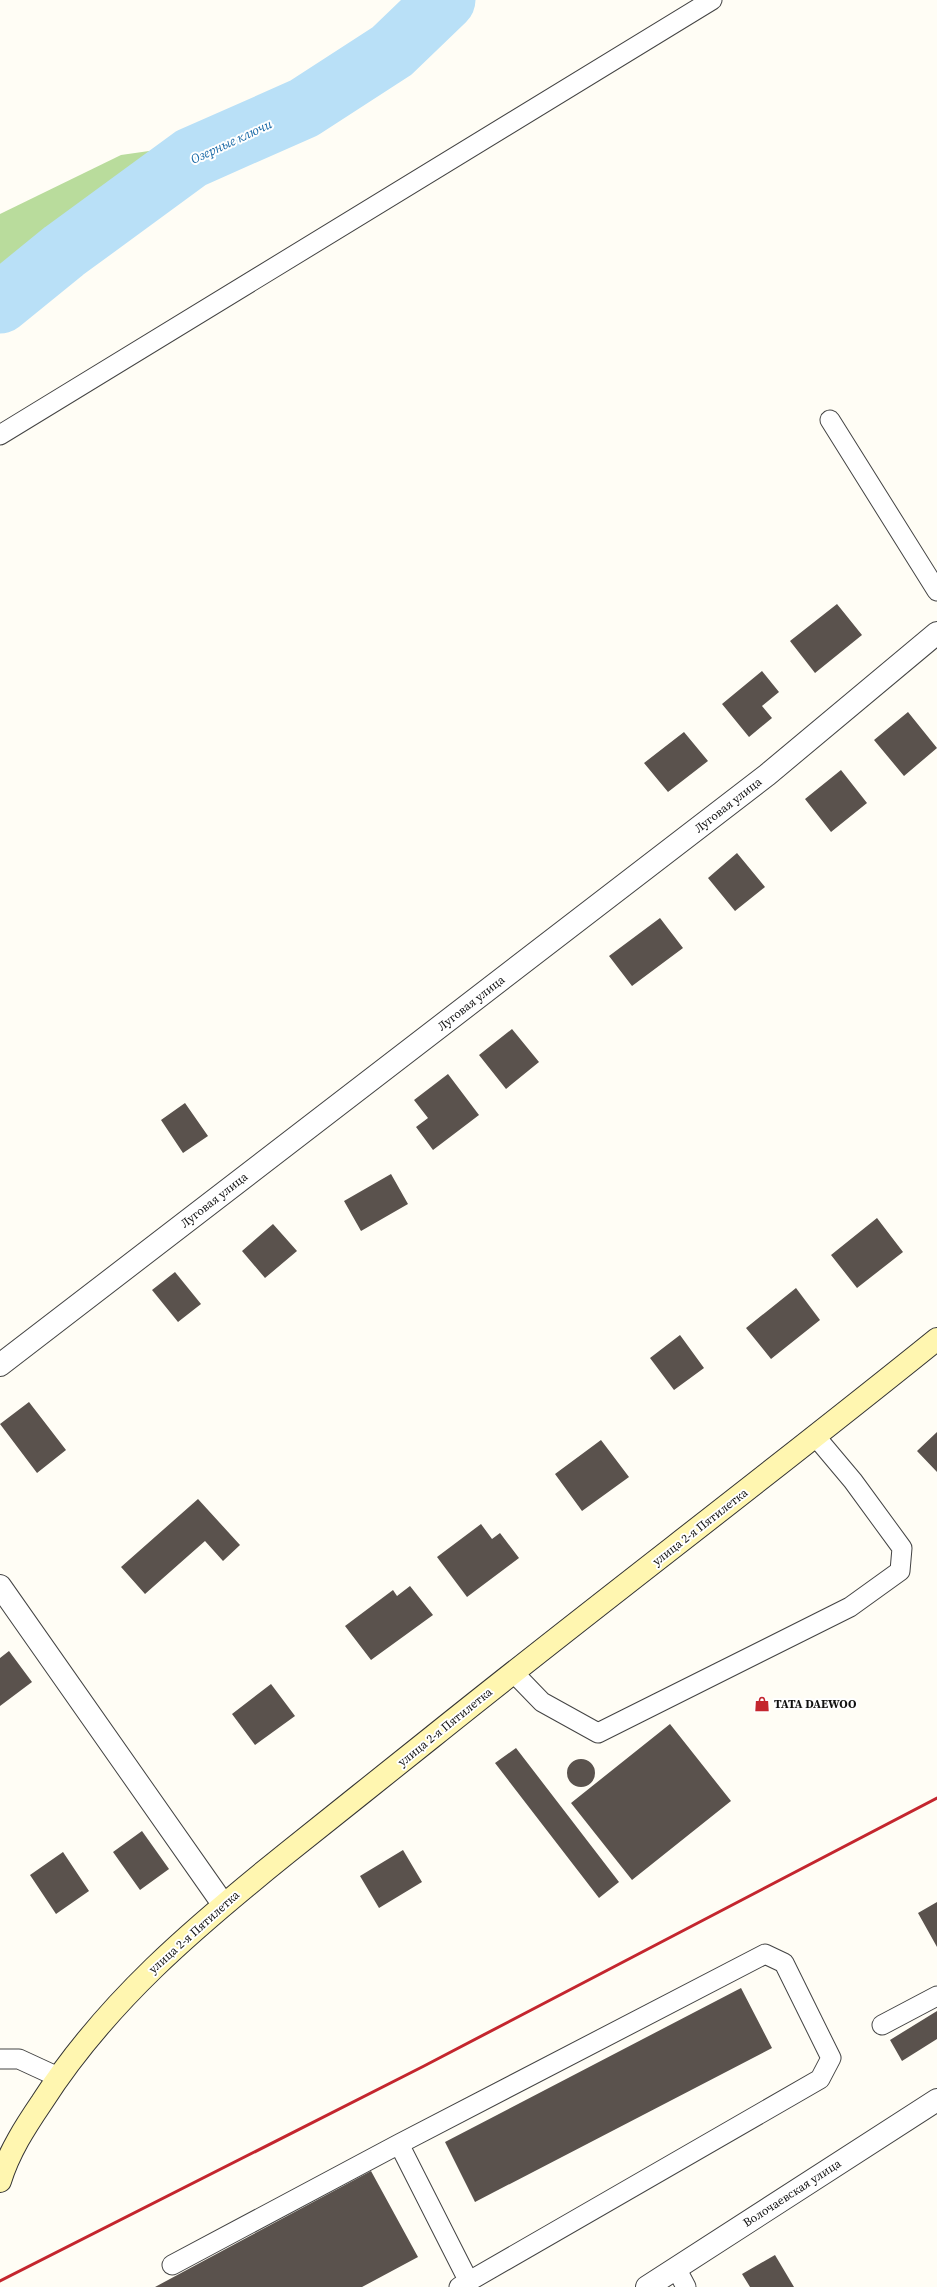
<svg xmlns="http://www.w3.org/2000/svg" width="937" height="2287" font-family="'Source Serif 4',serif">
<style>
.forest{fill:#b9dc9c}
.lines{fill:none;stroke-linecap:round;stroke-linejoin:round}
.river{stroke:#b9e0f7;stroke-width:61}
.building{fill:#5a524d}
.service-casing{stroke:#444;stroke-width:21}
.minor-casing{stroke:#444;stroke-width:24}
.secondary-casing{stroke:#333;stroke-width:24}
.service{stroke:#fff;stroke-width:19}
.minor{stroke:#fff;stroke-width:22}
.secondary{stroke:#fff6b0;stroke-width:22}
.rail{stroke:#c4262e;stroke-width:3}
.labels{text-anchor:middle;stroke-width:4;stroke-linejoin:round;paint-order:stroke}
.street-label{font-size:12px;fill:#111;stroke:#fff}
.poi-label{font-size:12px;font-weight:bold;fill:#111;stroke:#fff;text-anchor:start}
.water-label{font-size:13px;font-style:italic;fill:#1768a6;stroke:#fff}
</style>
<rect width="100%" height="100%" fill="#fffdf5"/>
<!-- forest -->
<path class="forest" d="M170,148L187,168L180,192L0,326V214L121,155Z"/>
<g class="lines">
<!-- river -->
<path class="river" d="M0,303L64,251L191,158L304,108L392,51L445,0"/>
</g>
<!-- building -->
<path class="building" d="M837,604L862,635L815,673L790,641Z
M762,671L779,692L762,706L772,718L749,737L722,704Z
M908,712L937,748L904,776L874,740Z
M684,732L708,761L668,792L644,763Z
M841,770L867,803L831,832L805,799Z
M737,853L765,887L735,911L708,878Z
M660,918L683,948L632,986L609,956Z
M512,1029L539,1062L506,1089L479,1055Z
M448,1074L479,1115L433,1150L416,1127L428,1118L414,1100Z
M185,1103L208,1136L183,1153L161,1120Z
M391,1174L408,1204L361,1231L344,1201Z
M877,1218L903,1252L857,1288L831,1255Z
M273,1224L297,1251L265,1278L242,1251Z
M175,1272L201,1304L178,1322L152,1290Z
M796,1288L820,1320L771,1359L746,1328Z
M680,1335L704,1368L674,1390L650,1358Z
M29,1402L66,1450L37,1473L0,1424Z
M937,1432V1472L917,1451Z
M601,1440L629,1477L582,1511L555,1474Z
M198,1499L240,1545L223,1561L205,1541L145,1594L121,1567Z
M481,1524L492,1539L500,1533L519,1558L467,1597L437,1557Z
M410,1586L433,1615L371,1660L345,1626L393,1590L397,1596Z
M9,1651L32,1682L0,1706V1658Z
M271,1684L295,1716L255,1745L232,1714Z
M670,1724L731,1801L632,1880L571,1803Z
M516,1748L619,1882L599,1898L495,1763Z
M567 1773a14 14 0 1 1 28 0a14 14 0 1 1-28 0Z
M142,1831L169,1869L140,1890L113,1852Z
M403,1850L422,1882L379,1908L360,1876Z
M63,1852L89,1891L56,1914L30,1875Z
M937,1902V1947L918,1913Z
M741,1988L772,2048L475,2202L445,2142Z
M937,2011V2039L902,2061L890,2040Z
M371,2171L418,2257L362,2287H155Z
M775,2255L794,2287H750L742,2274Z"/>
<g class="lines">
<defs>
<path id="service" d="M830,420L937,591
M0,435L712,0
M513,1672L542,1702L598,1733L850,1607L900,1571L902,1548L853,1481L816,1437
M882,2025L937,1996
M0,2059H19L58,2077
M399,2144L469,2282
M172,2265L399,2144L765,1954L784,1963L831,2058L820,2079L459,2287
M676,2268L686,2287"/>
<path id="minor" d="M0,1365L767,775L937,633
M0,1586L223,1904
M647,2287L937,2100"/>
<path id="secondary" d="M0,2181C9,2152 25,2127 42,2102C106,2002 195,1927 287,1853C335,1815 383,1776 431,1738C599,1603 770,1474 937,1339"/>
</defs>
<!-- service casing -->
<use href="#service" class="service-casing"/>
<!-- minor casing -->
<use href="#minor" class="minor-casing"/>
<!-- secondary casing -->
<use href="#secondary" class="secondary-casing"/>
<!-- service -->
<use href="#service" class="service"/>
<!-- minor -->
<use href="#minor" class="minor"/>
<!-- secondary -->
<use href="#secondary" class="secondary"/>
<!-- rail -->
<path class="rail" d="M0,2281L424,2066L937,1798"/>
</g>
<!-- icons -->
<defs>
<symbol id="shop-bare" viewBox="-9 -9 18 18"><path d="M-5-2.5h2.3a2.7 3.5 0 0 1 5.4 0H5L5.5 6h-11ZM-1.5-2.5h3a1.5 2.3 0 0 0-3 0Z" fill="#c4262e" stroke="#fff" stroke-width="2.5" paint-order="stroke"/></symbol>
</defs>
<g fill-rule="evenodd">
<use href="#shop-bare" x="751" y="1693" width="22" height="22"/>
</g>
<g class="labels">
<!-- street labels -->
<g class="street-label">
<text transform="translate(728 805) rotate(-38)" y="4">Луговая улица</text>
<text transform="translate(471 1003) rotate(-38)" y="4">Луговая улица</text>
<text transform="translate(214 1200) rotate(-38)" y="4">Луговая улица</text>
<text transform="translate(700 1527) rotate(-38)" y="4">улица 2-я Пятилетка</text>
<text transform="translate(445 1727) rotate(-39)" y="4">улица 2-я Пятилетка</text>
<text transform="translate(194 1932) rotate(-42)" y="4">улица 2-я Пятилетка</text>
<text transform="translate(792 2193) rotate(-33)" y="4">Волочаевская улица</text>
</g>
<!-- poi labels -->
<g class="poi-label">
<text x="774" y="1708">TATA DAEWOO</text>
</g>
<!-- water labels -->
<g class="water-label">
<text transform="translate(231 141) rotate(-25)" y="5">Озерные ключи</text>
</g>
</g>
</svg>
